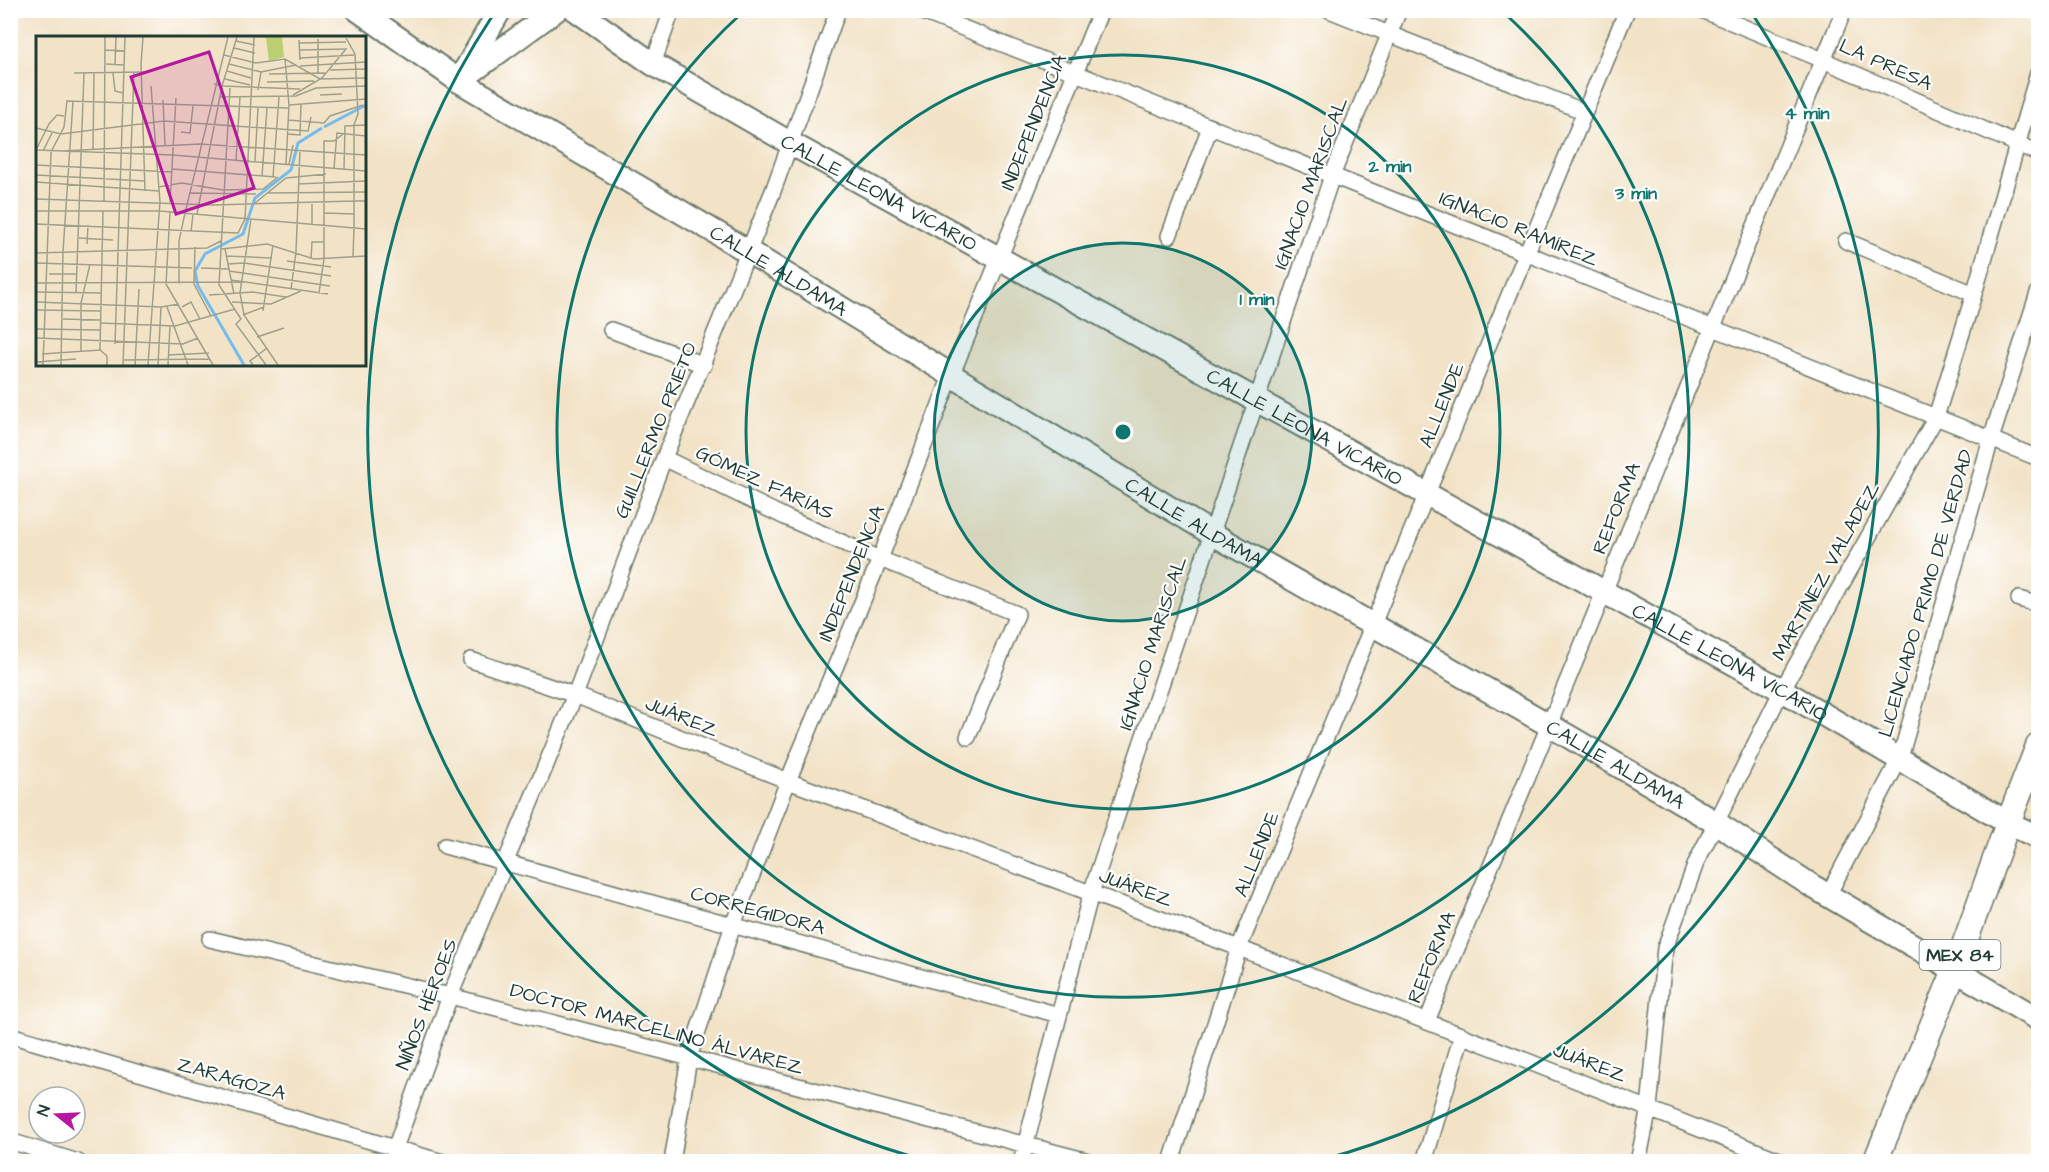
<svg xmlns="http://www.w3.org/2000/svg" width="2049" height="1172" font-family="'Architects Daughter',sans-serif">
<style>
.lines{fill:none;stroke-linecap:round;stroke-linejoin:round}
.street-casing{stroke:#697767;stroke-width:18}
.secondary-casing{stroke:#697767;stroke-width:26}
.primary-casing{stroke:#697767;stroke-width:27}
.street{stroke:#fff;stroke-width:15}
.secondary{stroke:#fff;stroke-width:22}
.primary{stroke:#fff;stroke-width:24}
.ring{fill:none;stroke:#0f766e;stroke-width:3}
.labels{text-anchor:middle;stroke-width:4.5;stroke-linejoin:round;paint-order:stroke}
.shield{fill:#fff;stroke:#627771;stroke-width:1.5}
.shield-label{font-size:18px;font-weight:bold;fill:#1f3d34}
.street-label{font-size:20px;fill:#1f3d34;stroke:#fff}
.inset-river{fill:none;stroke:#73bcec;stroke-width:3}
.inset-road{fill:none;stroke:#9ea08c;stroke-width:1.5}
.view{fill:#b5179e;fill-opacity:0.15;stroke:#b5179e;stroke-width:3}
.inset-edge{fill:none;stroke:#1f3d34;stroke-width:3}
.centre{fill:#0f766e;stroke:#fff;stroke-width:3}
.ring-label{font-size:18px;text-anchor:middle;font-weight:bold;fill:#0f766e;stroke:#fff;stroke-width:4.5;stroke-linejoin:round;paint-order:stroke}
</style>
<rect width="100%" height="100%" fill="#fff"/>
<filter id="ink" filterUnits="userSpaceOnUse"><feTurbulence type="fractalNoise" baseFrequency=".0167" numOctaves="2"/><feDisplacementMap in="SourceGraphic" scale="12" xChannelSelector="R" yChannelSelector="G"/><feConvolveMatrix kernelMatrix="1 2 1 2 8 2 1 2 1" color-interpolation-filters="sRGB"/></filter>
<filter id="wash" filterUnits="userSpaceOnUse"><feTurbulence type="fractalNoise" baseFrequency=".008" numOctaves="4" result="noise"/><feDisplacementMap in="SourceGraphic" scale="24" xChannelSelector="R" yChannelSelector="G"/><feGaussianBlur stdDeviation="1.35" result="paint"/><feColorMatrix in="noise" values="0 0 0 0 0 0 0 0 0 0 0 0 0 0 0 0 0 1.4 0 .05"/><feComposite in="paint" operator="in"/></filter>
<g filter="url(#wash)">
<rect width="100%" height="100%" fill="#f2e2c6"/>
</g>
<g filter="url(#ink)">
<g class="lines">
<defs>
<path id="street" d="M918,10L2038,458
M1329,10L1585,112
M1702,10L1823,60L2038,153
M653,64L672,10
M1169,236L1210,127
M1846,241L1974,294
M611,330L704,365
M664,458L787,518L880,559L1017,614L968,737
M2019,599L2038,604
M471,660L575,695L788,781L1239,948L1784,1162
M445,846L1059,1015
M1828,895L1900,758L1991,439L2038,293
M210,939L450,996L1092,1162
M1427,1021L1844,10
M10,1035L442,1162
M10,1141L78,1162
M390,1162L450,996L575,695L664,458L773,191L838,10
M672,1162L689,1058L733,925L788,781L880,559L951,376L1101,10
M1021,1162L1091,893L1332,176L1399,10
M1171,1162L1239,948L1627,10
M1424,1162L1462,1035
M1638,1162L1649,1108L1665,948L1696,863L1782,690L1936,417L1974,294L2038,73"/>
<g id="secondary">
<path id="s1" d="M358,10L459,81L749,252L1211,533L1549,725L1715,822L1812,886L2038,1019"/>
<path id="s2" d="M576,10L653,64L790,143L1782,690L2008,823L2038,837"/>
<path d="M463,74L500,10"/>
<path d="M459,81L556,10"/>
</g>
<path id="primary" d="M1875,1162L1955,970L2008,823L2038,746"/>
</defs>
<!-- street casing -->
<use href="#street" class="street-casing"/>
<!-- secondary casing -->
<use href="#secondary" class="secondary-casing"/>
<!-- primary casing -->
<use href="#primary" class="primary-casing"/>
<!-- street -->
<use href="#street" class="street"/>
<!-- secondary -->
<use href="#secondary" class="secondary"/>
<!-- primary -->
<use href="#primary" class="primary"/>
</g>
</g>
<!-- distance rings -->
<circle cx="1123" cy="432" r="189" fill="#0f766e" fill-opacity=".12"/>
<g class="ring">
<circle cx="1123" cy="432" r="189"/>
<circle cx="1123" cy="432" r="377"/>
<path d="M1502 11A566 566 0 1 1 744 11"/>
<path d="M928 1161A755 755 0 0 1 493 15M1753 15A755 755 0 0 1 1318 1161"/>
</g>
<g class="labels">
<!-- shield labels -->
<rect class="shield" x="1919.5" y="940" width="81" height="30" rx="4.5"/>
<g class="shield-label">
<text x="1960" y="961">MEX 84</text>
</g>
<!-- street labels -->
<g class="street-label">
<text transform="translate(1886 64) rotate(24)" y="7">LA PRESA</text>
<text transform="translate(1033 122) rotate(-68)" y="7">INDEPENDENCIA</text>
<text transform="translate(1310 183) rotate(-70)" y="7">IGNACIO MARISCAL</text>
<text dy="7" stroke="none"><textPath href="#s2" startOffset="354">CALLE LEONA VICARIO</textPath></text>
<text transform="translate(1519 228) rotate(22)" y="7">IGNACIO RAMÍREZ</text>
<text dy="7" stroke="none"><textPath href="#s1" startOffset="495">CALLE ALDAMA</textPath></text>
<text transform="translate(1441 405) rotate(-68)" y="7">ALLENDE</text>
<text dy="7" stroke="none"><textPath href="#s2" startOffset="840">CALLE LEONA VICARIO</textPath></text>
<text transform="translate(655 430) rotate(-68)" y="7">GUILLERMO PRIETO</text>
<text transform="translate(765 482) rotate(25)" y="7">GÓMEZ FARÍAS</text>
<text transform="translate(1616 508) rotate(-68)" y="7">REFORMA</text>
<text dy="7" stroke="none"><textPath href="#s1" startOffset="981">CALLE ALDAMA</textPath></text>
<text transform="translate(1825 571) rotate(-61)" y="7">MARTÍNEZ VALADEZ</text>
<text transform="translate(851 573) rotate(-68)" y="7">INDEPENDENCIA</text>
<text transform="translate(1925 593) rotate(-74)" y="7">LICENCIADO PRIMO DE VERDAD</text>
<text transform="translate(1152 643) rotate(-72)" y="7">IGNACIO MARISCAL</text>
<text dy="7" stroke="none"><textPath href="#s2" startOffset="1326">CALLE LEONA VICARIO</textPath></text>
<text transform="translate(682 716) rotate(22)" y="7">JUÁREZ</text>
<text dy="7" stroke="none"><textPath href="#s1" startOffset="1467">CALLE ALDAMA</textPath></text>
<text transform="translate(1256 854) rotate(-68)" y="7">ALLENDE</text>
<text transform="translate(1136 887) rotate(20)" y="7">JUÁREZ</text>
<text transform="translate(758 910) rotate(15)" y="7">CORREGIDORA</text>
<text transform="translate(1431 957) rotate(-68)" y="7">REFORMA</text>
<text transform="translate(426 1004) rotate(-69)" y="7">NIÑOS HÉROES</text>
<text transform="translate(657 1028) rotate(15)" y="7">DOCTOR MARCELINO ÁLVAREZ</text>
<text transform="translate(1590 1062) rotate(21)" y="7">JUÁREZ</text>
<text transform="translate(232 1078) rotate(16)" y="7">ZARAGOZA</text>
</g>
</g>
<!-- overview -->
<g transform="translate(36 36)">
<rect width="330" height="330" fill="#f2e2c6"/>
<path d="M219,1H246L248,21L233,25L230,2Z" fill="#bace72"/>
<path class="inset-river" d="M288,91L330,69M208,329L162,250L159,235L169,218L207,198L219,162L255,134L262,107L286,92"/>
<path class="inset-road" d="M107,1L105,28L109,155M201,1L186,50L264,53M310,2L319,18L322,78L318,89V165H330M282,3V38M263,4L264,24M200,5L219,9M263,7L310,6M198,12L219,17M69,14L89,15M263,14L311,13M188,19L220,27L249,23L284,43L330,42M264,22L318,19M249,23L253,69L250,128M70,28L88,29M193,28L225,36L260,29M79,29L80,1M264,30L330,26M294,34L330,33M191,35L215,42M38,37L110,36M77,37L79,55L87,57M233,38L289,37M189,43L214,49M231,46L278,45M194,52L183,249L205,283L200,288L230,329M222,54L225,36M257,59L286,42L310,13M284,59L306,58M184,61L260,60L280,52L330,50M127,64L129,109M253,69L330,63M252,84L288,87L294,80L327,69M0,92L25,98L128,85L272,95L275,81M145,96L154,97L157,70M251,98L264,99L265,68M57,113L58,37M0,114L137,119L330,135M0,114L13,88L21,79L28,80M7,115L16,97M26,115L164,108L330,119M200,124L204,61M219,125L222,72M253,128L257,109M0,129L136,136M298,132L301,97L330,100M136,133L240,141M308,133L309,90L330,89M0,139L109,145M226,140L231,72M237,141L243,61M0,146L123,155M262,148L330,145M122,151L146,147L187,154L227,153L242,141M153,157L220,158M231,157L330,156M0,163L178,169L318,165V192M68,165L69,1M134,166L140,62M219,167L250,142L290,138M0,175H124L330,193M134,176L130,248L177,329M149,177L192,1M288,177L318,178M161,178L186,50L178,48M215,183L204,257L208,279L242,329M0,188L202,197L209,183L218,1M276,188V168M155,196L157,178M43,202L77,204M51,208L52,189M159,211L158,248L175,280M185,213L231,208L278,223L330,220M189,213L198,258M0,217L171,212L185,205M190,220L236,222M317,220L318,192M275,223L276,206H287M251,225L295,231M0,227L156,232M192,228L208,227L295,240M165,232L193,233M193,235L294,250M13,238H41M195,244L292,258M0,247L205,246M143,248V205L149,177M255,253L260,216L264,114M0,256L65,257M40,257L48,37M283,257L288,223V105H298L307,98M173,259L217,256L250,261M0,266L125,271L143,268M196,266L235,268L265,255M131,271L152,329M146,271L155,266L164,283M0,274L64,275M227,275L237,209M207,279L228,271M27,283L64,284M64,287L139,290L199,273M0,293L64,294M221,301L248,292M0,302L147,308L162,302M79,308L89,1M64,314L67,175M45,315V267L54,228M6,318L64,314L71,320V329M132,319L173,317M88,324L174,323M0,326L40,323M7,329L15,116L28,91L31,65L252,72M25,329L27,216L37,65M87,329L98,36M99,329L103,253M112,329L124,166L115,50M122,329L125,271M132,329L134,290M217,329L214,325L231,312"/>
<path class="view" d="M173,16L218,152L140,178L95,41Z"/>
<rect width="330" height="330" class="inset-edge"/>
</g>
<circle cx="1123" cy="432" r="9" class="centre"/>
<g class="ring-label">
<text x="1807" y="119">4 min</text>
<text x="1390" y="172">2 min</text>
<text x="1636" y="199">3 min</text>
<text x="1257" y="305">1 min</text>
</g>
<!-- margin -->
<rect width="2049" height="1172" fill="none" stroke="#fff" stroke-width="36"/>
<!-- north arrow -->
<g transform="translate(57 1115) rotate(288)"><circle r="28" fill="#ffffff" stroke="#a5b1ae" stroke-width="1.5"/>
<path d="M0-4.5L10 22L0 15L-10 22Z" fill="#b5179e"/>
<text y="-9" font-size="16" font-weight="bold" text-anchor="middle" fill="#1f3d34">N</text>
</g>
</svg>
